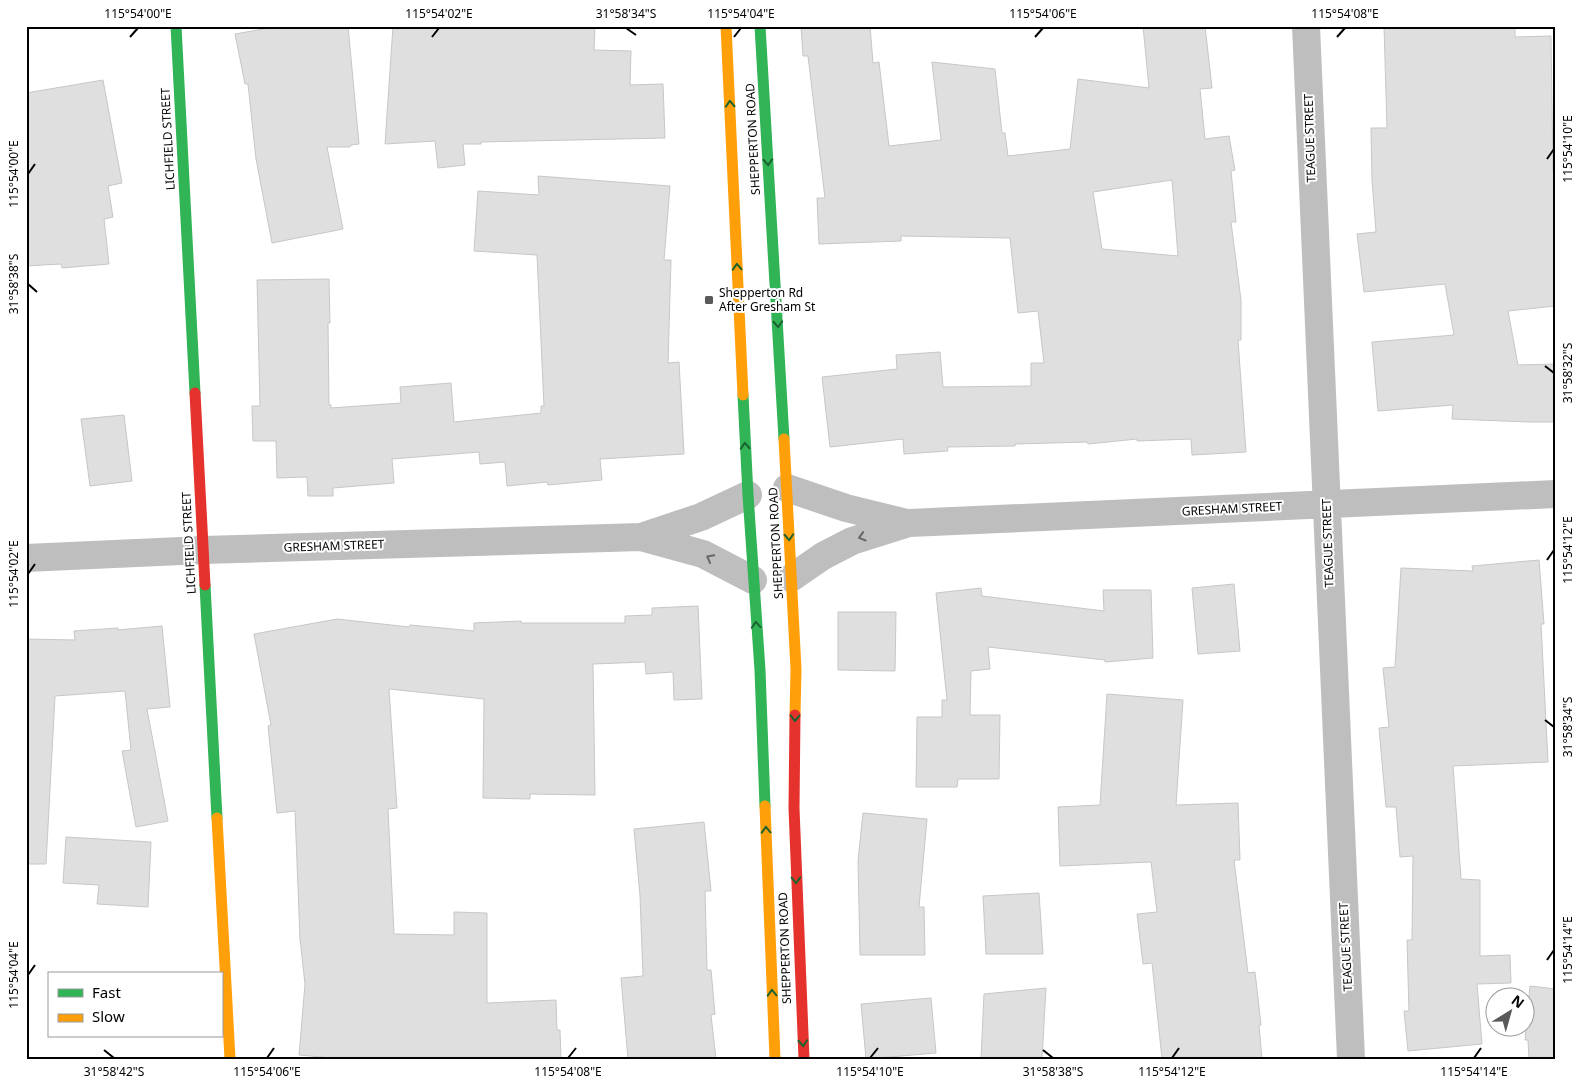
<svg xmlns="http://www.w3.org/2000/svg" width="1582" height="1085" font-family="'Noto Sans',sans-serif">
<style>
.building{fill:#dfdfdf;stroke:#c7c7c7;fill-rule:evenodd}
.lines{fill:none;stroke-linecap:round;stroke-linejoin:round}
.street{stroke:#bebebe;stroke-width:28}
.fast{stroke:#30b455;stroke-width:11}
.slow{stroke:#ff9f0a;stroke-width:11}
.jam{stroke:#e5322d;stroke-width:11}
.oneway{stroke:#1a632f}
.oneway2{stroke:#686868}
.ticks{fill:none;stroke:#000;stroke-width:2}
.poi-dot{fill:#595959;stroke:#fff;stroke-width:2}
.labels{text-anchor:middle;stroke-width:4;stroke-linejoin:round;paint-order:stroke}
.street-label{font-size:12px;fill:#000;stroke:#fff}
.poi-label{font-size:12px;fill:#000;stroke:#fff;text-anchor:start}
.neatline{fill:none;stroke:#000;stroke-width:2}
.ticks-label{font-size:12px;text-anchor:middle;fill:#000}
</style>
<rect width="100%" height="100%" fill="#fff"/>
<!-- building -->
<path class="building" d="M281,26H348L359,144L351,145L350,147H327L343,229L272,243L256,159L248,84H245L235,34Z
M393,26H595L594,50L631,51L630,85L663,84L665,138L481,142V144H463L465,165L438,168L435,141L385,144Z
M801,26H870L873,63L879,62L889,146L941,140L932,62L995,69L1002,133H1005L1008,156L1070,149L1078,79L1149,88L1143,26H1205L1212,88L1200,89L1205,139L1229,136L1235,170L1231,171L1236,222H1231L1241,300V340H1238L1246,452L1192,455L1191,439L1137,441V439L1088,444L1087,442L1015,444V446L947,447L948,451L904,454L903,439L830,447L822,377L897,369L896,355L940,352L943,387L1031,386V363H1044L1038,311L1018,313L1010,238L901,236V241L819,244L817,198H825L808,56H803ZM1172,180L1178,256L1102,249L1093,192Z
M1384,26H1515V37L1551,36L1553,171H1556V306L1508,311L1518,365L1556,364V422H1529L1452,419L1453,405L1378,411L1372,342L1454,335L1445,284L1364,292L1357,234L1376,232L1372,180L1371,128H1387Z
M103,80L122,183L108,186L113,217L104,219L109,264L62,268L61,264L26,266V93Z
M538,176L670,186L664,260H671L668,363L679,362L684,454L600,459L602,480L548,485L547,482L507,486L505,462L480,464L479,452L392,459L394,483L333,488V496H308L307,477L277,478L276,441H253L252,406H260L257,280L329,279L330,323H328L329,405H331V408L401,403L400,387L451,383L454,422L541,413V406H544L537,255L474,251L478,191L539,195Z
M124,415L132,481L90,486L81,419Z
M1539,560L1544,624H1541L1548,762L1453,766L1461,879L1480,880V956L1510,955L1511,983L1477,984L1482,1044L1408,1051L1404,1011H1409L1407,940H1412L1413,856L1400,857L1396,807H1386L1379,728L1389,727L1383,668L1395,667L1401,568L1473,571L1472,566Z
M1234,584L1240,651L1198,654L1192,588Z
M981,588L982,596L1104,611L1103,590H1151L1153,658L1105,662V660L988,647L990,669L971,671L970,715H1000L999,779H958L957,787H916L917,717H942V700H947L936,593Z
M698,606L702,699L674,700L673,672L646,674L645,662L593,664L595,795L530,794V799L483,798L484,699L389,689L397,808L388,809L394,934L454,935V912L487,913V1003L556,1000L557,1030H560L561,1059H344L299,1055L305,984L300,939L295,811L277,813L268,726L271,725L254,634L337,619L409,627L410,625L474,631V623L521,621V623H625V616L652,615V608Z
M838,612H896L895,671L838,670Z
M162,626L170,707L147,709L168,821L136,827L122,751L131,750L125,691L55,696L46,864H26V639L75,640L74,631L118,628V630Z
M1107,694L1183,700L1176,805L1238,803L1240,860H1234L1248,973L1255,972L1261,1025H1259L1262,1059H1162L1152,963L1143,964L1137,914L1157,912L1151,862L1060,866L1058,807L1100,805Z
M863,813L927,819L919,907H924L925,955H860L858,861Z
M704,822L711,891H705L707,970H711L715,1014L711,1015L716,1059H628L621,978L643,976L640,896L634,829Z
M66,837L151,842L148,907L97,904L99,885L63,883Z
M1039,893L1043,954H986L983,896Z
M1530,986L1556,989L1555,1059H1529L1528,1040H1525Z
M1046,988L1042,1059H981L984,994Z
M931,998L936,1053L866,1059L861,1004Z"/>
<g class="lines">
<!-- street -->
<path class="street" d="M1306,26L1351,1059
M787,488L846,508L907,523
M641,537L703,554L753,580
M26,558L203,550L641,537L701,517L748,495
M791,578L823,556L852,541L909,523L1556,494"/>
<!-- fast -->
<path class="fast" d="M176,26L195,393
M760,26L784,439
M743,395L748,495L760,670L765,806
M205,585L217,818"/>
<!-- slow -->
<path class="slow" d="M726,26L743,395
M784,439L796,669L795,715
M765,806L775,1059
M217,818L230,1059"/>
<!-- jam -->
<path class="jam" d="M195,393L205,585
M795,715L794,808L804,1059"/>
</g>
<!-- one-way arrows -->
<defs><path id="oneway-chevron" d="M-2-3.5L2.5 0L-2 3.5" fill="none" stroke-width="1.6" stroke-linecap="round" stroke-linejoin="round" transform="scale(1.25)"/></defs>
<g class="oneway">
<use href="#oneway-chevron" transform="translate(730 104) rotate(-93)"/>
<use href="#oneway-chevron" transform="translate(768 162) rotate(87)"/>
<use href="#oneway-chevron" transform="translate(737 267) rotate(-93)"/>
<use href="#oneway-chevron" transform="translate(778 324) rotate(87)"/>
<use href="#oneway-chevron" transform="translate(745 446) rotate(-93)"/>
<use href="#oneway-chevron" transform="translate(789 537) rotate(87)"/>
<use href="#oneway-chevron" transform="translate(756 625) rotate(-94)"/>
<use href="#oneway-chevron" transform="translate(795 718) rotate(91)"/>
<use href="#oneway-chevron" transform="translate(766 830) rotate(-92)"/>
<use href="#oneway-chevron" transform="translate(796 880) rotate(88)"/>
<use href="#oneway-chevron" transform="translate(772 993) rotate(-92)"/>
<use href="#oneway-chevron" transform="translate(803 1043) rotate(87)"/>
</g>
<g class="oneway2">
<use href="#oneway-chevron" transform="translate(862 537) rotate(163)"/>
<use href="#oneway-chevron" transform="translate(710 558) rotate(-152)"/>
</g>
<!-- ticks -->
<path class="ticks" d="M626,28L636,35M130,37L138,28M432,37L439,28M734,37L741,28M1035,37L1043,28M1337,37L1345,28M1547,159L1554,149M28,174L35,164M28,284L37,292M1545,366L1554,373M1547,560L1554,550M28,574L35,564M1545,720L1554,727M1547,960L1554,950M28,975L35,965M104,1050L114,1058M1043,1050L1053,1058M267,1058L274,1048M568,1058L576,1048M870,1058L878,1048M1172,1058L1179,1048M1474,1058L1481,1048"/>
<!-- markers -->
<rect class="poi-dot" x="704" y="295" width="10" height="10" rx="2.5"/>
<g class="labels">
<!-- street labels -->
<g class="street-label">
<text transform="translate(1310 138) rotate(-92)" y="4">TEAGUE STREET</text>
<text transform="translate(168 139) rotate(-93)" y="4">LICHFIELD STREET</text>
<text transform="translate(753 139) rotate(-93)" y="4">SHEPPERTON ROAD</text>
<text transform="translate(1232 509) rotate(-3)" y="4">GRESHAM STREET</text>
<text transform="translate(189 543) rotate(-93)" y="4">LICHFIELD STREET</text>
<text transform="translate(776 543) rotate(-93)" y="4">SHEPPERTON ROAD</text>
<text transform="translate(1328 543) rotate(-92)" y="4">TEAGUE STREET</text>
<text transform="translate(334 546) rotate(-2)" y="4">GRESHAM STREET</text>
<text transform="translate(1346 947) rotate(-93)" y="4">TEAGUE STREET</text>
<text transform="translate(785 948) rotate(-92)" y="4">SHEPPERTON ROAD</text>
</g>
<!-- poi labels -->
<g class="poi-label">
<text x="719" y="297">Shepperton Rd<tspan x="719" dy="14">After Gresham St</tspan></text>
</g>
</g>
<!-- border -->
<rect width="1582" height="1085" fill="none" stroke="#ffffff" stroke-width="55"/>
<!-- legend -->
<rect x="48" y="972" width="175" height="65" fill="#ffffff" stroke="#999999"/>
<rect x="58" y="989" width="25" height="8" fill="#30b455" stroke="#999999"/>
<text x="92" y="998" font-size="15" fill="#000000">Fast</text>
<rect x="58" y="1014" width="25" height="8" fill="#ff9f0a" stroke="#999999"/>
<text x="92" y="1022" font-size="15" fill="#000000">Slow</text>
<!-- north arrow -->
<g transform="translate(1510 1012) rotate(37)"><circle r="24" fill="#ffffff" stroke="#999999"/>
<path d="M0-4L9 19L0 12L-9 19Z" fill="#595959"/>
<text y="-8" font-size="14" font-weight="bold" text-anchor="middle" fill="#000000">N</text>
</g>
<rect x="28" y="28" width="1526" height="1030" class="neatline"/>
<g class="ticks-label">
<text x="138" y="18">115°54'00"E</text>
<text x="439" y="18">115°54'02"E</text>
<text x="626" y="18">31°58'34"S</text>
<text x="741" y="18">115°54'04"E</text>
<text x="1043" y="18">115°54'06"E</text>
<text x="1345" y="18">115°54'08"E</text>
<text transform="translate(1568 149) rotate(-90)" y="4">115°54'10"E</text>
<text transform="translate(14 174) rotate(-90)" y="4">115°54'00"E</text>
<text transform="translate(14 284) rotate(-90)" y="4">31°58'38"S</text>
<text transform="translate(1568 373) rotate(-90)" y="4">31°58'32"S</text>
<text transform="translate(1568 550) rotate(-90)" y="4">115°54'12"E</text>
<text transform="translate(14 574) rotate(-90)" y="4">115°54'02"E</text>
<text transform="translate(1568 727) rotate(-90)" y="4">31°58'34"S</text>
<text transform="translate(1568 950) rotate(-90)" y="4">115°54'14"E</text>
<text transform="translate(14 975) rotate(-90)" y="4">115°54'04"E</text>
<text x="114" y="1076">31°58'42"S</text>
<text x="267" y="1076">115°54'06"E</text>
<text x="568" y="1076">115°54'08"E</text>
<text x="870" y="1076">115°54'10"E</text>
<text x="1053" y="1076">31°58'38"S</text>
<text x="1172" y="1076">115°54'12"E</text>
<text x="1474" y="1076">115°54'14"E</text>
</g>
</svg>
